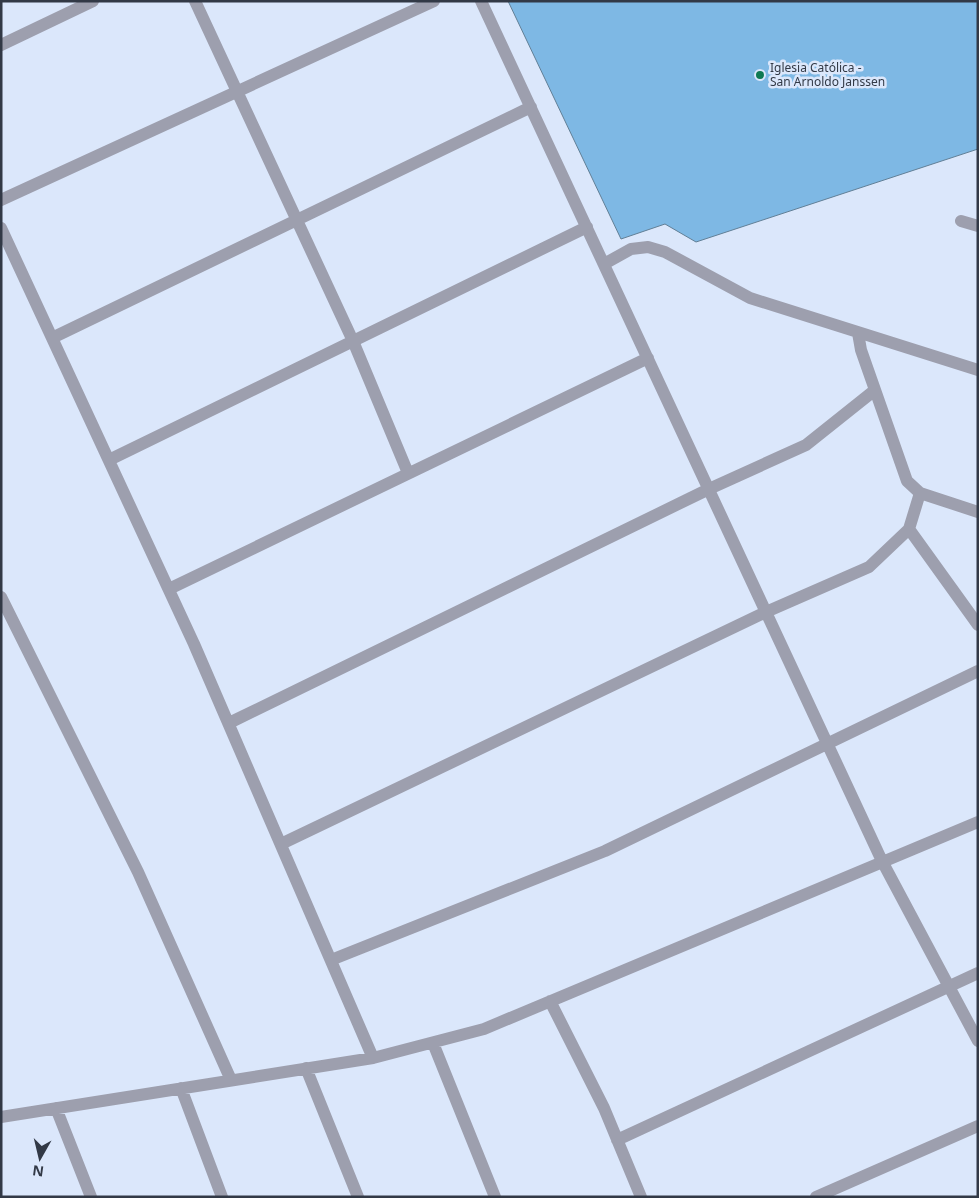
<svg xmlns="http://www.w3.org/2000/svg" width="979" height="1198" font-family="'Noto Sans',sans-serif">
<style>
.building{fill:#7eb8e4;stroke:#617f96}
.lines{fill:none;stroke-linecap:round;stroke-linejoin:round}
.minor{stroke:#9d9fae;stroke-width:12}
.poi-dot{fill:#0f7953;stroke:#dbe7fb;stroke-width:2}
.labels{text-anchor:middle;stroke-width:5;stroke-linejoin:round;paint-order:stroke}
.poi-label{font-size:12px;fill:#323946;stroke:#dbe7fb;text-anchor:start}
</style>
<rect width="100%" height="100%" fill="#dbe7fb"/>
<!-- building -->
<path class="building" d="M508,1H978V149L696,242L665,224L621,239Z"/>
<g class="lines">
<!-- minor -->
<path class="minor" d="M195,1L353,341L408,473
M481,1L882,861L978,1041
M1,45L93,1
M1,200L434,1
M961,221L978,226
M1,228L194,644L373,1058
M604,264L631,249L648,247L665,252L750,298L978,370
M858,333L861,350L907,481L920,493L978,512
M52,338L531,107
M109,460L587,227
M909,529L978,625
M169,589L648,358
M1,597L138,872L231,1080
M229,723L709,489L806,445L875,390
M281,844L766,612L869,567L909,529L920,493
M331,960L605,851L978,671
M550,1001L604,1108L641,1197
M433,1043L495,1197
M306,1068L358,1197
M181,1088L222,1197
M56,1108L91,1197
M1,1117L373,1058L484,1029L978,822
M617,1140L978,973
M816,1197L978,1126"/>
</g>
<!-- markers -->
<circle class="poi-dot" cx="760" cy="75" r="5"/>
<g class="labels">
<!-- poi labels -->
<g class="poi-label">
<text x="770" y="72">Iglesia Católica -<tspan x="770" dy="14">San Arnoldo Janssen</tspan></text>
</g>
</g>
<!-- border -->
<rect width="979" height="1198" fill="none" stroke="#323946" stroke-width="5"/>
<!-- north arrow -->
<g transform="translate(40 1158) rotate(188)" stroke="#dbe7fb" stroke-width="4" paint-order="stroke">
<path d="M0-4L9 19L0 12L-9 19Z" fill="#323946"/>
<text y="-8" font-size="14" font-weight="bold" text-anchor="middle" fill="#323946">N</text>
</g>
</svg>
